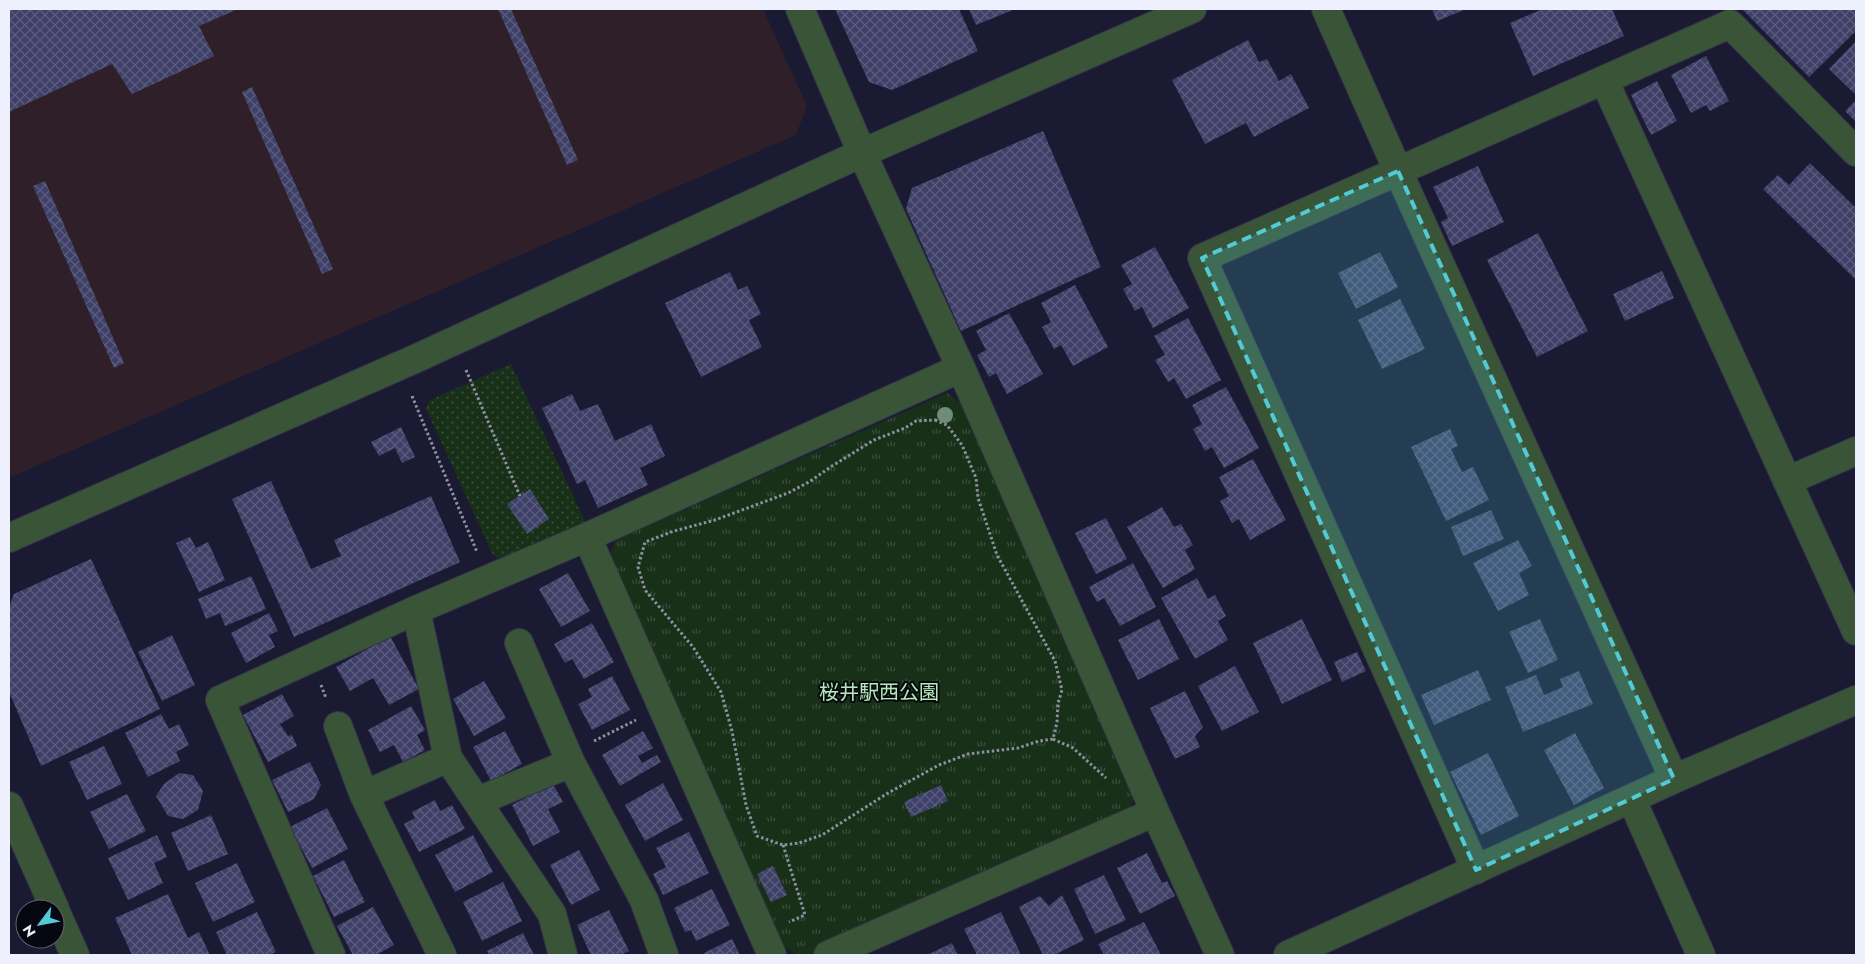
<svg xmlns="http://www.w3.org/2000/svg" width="1865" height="964" font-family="Jost,'Noto Sans JP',sans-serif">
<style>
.commercial{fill:#2f1f28}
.park{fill:url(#park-tufts)}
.garden{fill:url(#garden-dots)}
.building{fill:url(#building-cross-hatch)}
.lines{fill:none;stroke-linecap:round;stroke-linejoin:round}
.minor-casing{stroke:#33344a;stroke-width:30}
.path{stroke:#8e90a2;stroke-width:3;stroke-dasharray:2.5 2.5;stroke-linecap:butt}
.minor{stroke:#3a5438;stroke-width:28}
.tree{fill:#6e8c78}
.marked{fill:#52cbd7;fill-opacity:0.2;stroke:#52cbd7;stroke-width:4;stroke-dasharray:10 6;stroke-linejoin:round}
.labels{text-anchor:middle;stroke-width:4;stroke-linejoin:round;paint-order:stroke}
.park-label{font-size:20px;fill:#b3eab1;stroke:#060711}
</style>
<defs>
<pattern id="park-tufts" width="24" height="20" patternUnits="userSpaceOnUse" patternTransform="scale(1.25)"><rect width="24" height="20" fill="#193018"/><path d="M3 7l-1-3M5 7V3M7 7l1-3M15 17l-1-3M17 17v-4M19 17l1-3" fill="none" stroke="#3b4e3b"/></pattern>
<pattern id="garden-dots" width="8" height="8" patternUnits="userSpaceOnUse" patternTransform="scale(1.25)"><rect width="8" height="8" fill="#193018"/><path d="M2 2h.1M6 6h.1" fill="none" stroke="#3b4e3b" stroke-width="1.8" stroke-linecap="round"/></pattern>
<pattern id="building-cross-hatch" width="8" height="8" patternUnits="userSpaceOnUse" patternTransform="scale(1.25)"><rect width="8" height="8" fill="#3f4067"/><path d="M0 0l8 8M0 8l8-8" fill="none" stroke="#5b5c7e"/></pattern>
</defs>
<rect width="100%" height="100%" fill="#1a1a32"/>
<!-- commercial -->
<path class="commercial" d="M9,9H763L807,106L796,135L9,478Z"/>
<!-- park -->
<path class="park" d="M947,393L961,403L1136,793L1129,811L808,955H797L780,944L609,555L616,540Z"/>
<!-- garden -->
<path class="garden" d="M511,364L586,523L502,559L493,555L426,409L430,400Z"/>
<!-- building -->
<path class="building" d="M9,9H238L199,26L214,56L132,94L112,64L9,112Z
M498,9H511L578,160L567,165Z
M835,9H959L978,51L892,90L869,82Z
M969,9H1015L976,25Z
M1432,9H1466L1437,21Z
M1543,9H1612L1624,36L1533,76L1510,23Z
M1742,9H1856V31L1809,77Z
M1248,40L1259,62L1267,59L1279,81L1291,74L1309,108L1254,137L1246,123L1205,144L1172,80Z
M1856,41V95L1829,69Z
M1706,56L1729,101L1710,111L1706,105L1691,113L1671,75Z
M1657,81L1677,121L1651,135L1631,95Z
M252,87L333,269L322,274L242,92Z
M1856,100V122L1845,111Z
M1043,131L1101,267L961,331L906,209L912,188Z
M1810,163L1856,208V280L1763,189L1778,175L1789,185Z
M1478,166L1504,222L1452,246L1441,222L1448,218L1433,187Z
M45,181L124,363L114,368L33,186Z
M1538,233L1588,331L1537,357L1487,260Z
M1155,247L1189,308L1153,328L1142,307L1135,311L1123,289L1132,284L1121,265Z
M1380,252L1398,287L1356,309L1338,273Z
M1662,271L1674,298L1625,321L1613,294Z
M730,272L738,290L747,286L761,314L749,320L762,347L701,377L665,303Z
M1075,285L1108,347L1073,366L1061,345L1054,349L1042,327L1051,322L1041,303Z
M1400,299L1425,349L1382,369L1358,320Z
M1009,313L1043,374L1007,394L996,373L989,377L977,355L986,350L976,331Z
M1188,318L1221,380L1186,399L1174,378L1168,382L1155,360L1165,355L1154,336Z
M1226,387L1259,448L1224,468L1212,447L1205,451L1193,429L1202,424L1192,405Z
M572,394L580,411L598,404L615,441L651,424L665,456L640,468L648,485L598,508L585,480L577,484L542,408Z
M401,427L415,457L402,463L395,448L379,456L371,442Z
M1450,429L1458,446L1451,449L1462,472L1473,467L1489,500L1446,521L1411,447Z
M1253,459L1286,520L1250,540L1239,519L1232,523L1220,501L1229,496L1219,477Z
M271,481L311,569L341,556L334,540L431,496L460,562L294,637L232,499Z
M530,489L549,519L527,534L507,504Z
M1162,507L1174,527L1181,524L1193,545L1185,550L1195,569L1163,588L1127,527Z
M1491,510L1504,539L1463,556L1451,527Z
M1106,518L1127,559L1096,574L1075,533Z
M190,537L196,548L208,542L225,580L199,592L176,543Z
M1518,540L1532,566L1519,573L1529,595L1498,611L1473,563Z
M91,559L160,709L41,766L9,692V607L14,594Z
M1133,563L1156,607L1120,626L1104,598L1097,602L1089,587Z
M568,573L590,611L561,627L539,589Z
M251,576L266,609L225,626L220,613L206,619L198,599Z
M1197,578L1208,599L1215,595L1226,616L1218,621L1228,640L1195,659L1161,598Z
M269,613L278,631L269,635L275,647L246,663L231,633Z
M1159,619L1179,659L1138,680L1118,640Z
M1302,619L1332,680L1282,704L1253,643Z
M1540,619L1558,660L1528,673L1509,632Z
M592,623L614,662L584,679L572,659L565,663L554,644Z
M172,635L195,685L162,701L138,652Z
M390,636L419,689L389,705L373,678L350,691L336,667Z
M1357,652L1366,671L1342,682L1334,662Z
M1235,666L1259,712L1222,731L1198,686Z
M1478,670L1491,700L1434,725L1421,695Z
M1579,671L1593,704L1523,732L1505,687L1536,675L1544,695L1563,687L1560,679Z
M612,676L630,710L592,730L578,704L592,697L588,689Z
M484,681L506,718L474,736L453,699Z
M1185,691L1203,727L1195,736L1200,747L1175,759L1150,708Z
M282,694L294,716L280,724L288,736L292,735L297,746L268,762L243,715Z
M411,706L425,730L417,735L425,750L403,762L394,745L380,752L368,730Z
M161,714L169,729L179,724L189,745L176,752L180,761L148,777L125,733Z
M505,731L522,764L491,781L473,747Z
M643,731L653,748L638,756L642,763L657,755L661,762L620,786L602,755Z
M1575,733L1604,788L1574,805L1544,750Z
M104,746L122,784L87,800L69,762Z
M1488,753L1519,816L1481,835L1450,772Z
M310,762L321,785L314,799L288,812L272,780Z
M179,773L193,775L203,791L198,810L183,819L168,816L156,796L164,784Z
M663,783L683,820L645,841L625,805Z
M553,784L563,802L548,809L560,832L533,846L512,805Z
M941,785L948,801L911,817L904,802Z
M127,794L146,831L109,849L90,812Z
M435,800L440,811L452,805L465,829L419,852L404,824L415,818L412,812Z
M327,808L348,849L312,868L290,827Z
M211,815L228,854L188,871L171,833Z
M689,832L709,873L663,895L653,874L666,867L656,848Z
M157,835L167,857L154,863L163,883L128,900L108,858Z
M473,835L493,872L455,892L435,855Z
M579,850L600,890L571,905L550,865Z
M1147,853L1162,883L1167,881L1175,896L1140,914L1117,868Z
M344,860L365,902L334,917L313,876Z
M237,863L255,902L213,922L195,883Z
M773,866L787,895L771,902L757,874Z
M1104,875L1126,920L1095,934L1074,889Z
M503,882L522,921L482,941L463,902Z
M712,889L730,925L696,941L691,930L685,932L674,908Z
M168,894L188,938L199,932L210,955H132L115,918Z
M1062,895L1084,940L1054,955H1043L1019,907L1040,896L1049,906Z
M373,907L394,945L376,955H353L337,926Z
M609,910L629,951L620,955H591L577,925Z
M257,912L276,952L269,955H227L216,932Z
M1001,912L1021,955H977L964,929Z
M1144,922L1161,955H1104L1098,944Z
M523,933L534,955H489L487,951Z
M732,939L740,955H705L704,953Z
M952,943L958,955H927Z"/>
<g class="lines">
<defs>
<path id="minor" d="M800,9L862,153L961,368L1155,812L1220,955
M1326,9L1398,171L1674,779
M1604,80L1856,631
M1787,481L1856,451
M587,537L772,955
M9,538L417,358L862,153L1192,9
M416,610L448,758L552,914L563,955
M519,643L571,763L644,900L664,955
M338,726L364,795L442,955
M364,795L448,758
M1632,800L1701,955
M478,801L571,763
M9,806L55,909
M1476,870L1202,258L1730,24L1856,152
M55,910L75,955
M331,955L220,700L416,610L587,537L961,368
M828,955L1155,812
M1288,955L1674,779L1856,700"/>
</defs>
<!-- minor casing -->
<use href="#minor" class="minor-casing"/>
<!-- path -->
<path class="path" d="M466,370L520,496
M412,396L477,552
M935,420L947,425L962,445L976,478L978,498L997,555L1055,661L1062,690L1058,703L1057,722L1053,739L1039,741L1018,748L968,754L939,765L888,793L822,835L799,843L783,845L757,836L746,805L732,731L721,692L693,647L645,590L638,567L645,542L674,531L715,520L788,493L809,482L832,466L874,440L905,428L916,421Z
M321,685L326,698
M1053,739L1073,748L1106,778
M594,741L636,720
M783,845L805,915L789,922"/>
<!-- minor -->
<use href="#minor" class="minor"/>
</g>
<!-- trees -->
<circle class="tree" cx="945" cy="415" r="8"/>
<!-- marked area -->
<path class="marked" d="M1398,171L1674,779L1476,870L1202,258Z"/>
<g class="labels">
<!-- park labels -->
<g class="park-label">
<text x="879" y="699">桜井駅西公園</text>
</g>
</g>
<!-- border -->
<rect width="1865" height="964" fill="none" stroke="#eef0fe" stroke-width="20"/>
<!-- north arrow -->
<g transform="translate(40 924) rotate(238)"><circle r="24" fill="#060711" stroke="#636470"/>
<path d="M0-4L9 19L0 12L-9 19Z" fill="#52cbd7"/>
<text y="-8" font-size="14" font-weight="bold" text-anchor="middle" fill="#eef0fe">N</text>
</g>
</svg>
